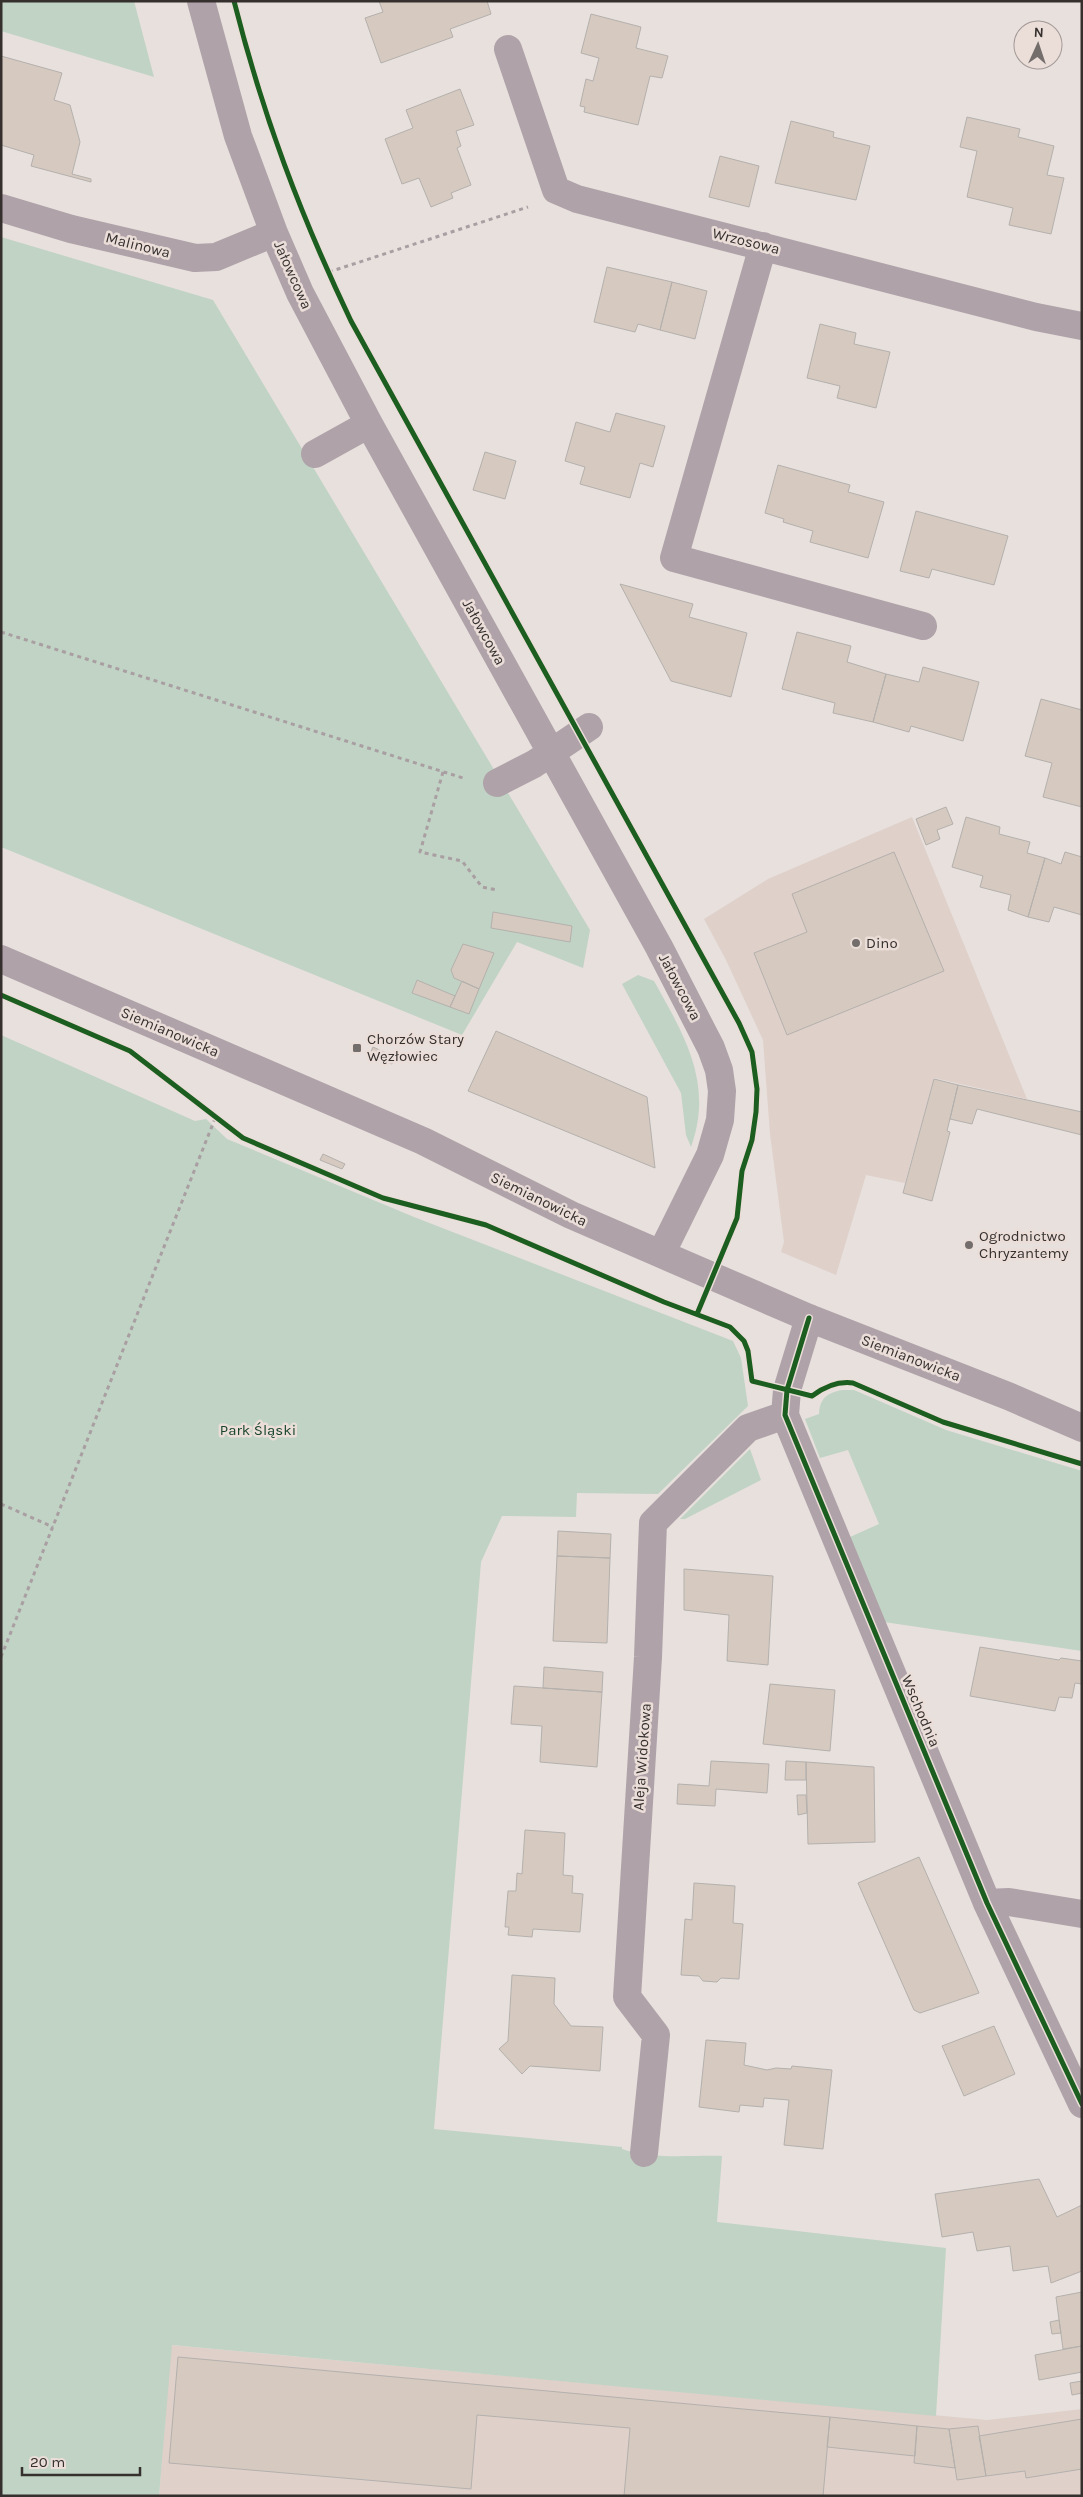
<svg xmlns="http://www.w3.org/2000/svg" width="1083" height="2497" font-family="Karla,sans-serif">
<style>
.built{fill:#dfd0ca}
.green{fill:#c1d3c4}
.building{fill:#d6cac0;stroke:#b4b0ad}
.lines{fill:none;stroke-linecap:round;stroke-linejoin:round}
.path{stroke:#a99fa3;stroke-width:3;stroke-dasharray:4 4;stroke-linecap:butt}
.minor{stroke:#afa2a9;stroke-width:28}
.cycleway-casing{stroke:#ebded9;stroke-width:8}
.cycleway{stroke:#1b5e20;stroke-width:5}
.poi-dot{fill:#736e6b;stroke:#ebded9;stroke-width:2}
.labels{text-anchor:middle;stroke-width:5;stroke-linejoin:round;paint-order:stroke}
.street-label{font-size:15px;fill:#35302e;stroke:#ebded9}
.poi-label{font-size:15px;fill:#35302e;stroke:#ebded9;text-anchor:start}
.park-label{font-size:15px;fill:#17442c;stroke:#ebded9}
</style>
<rect width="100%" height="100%" fill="#e7e0dd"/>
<!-- built -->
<path class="built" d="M912,817L1027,1099L934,1078L905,1183L866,1175L836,1275L781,1252L784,1242L770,1134L763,1040L726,960L704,919L768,879Z
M171,2345L987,2420L1082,2409V2496H159Z"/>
<!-- green -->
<path class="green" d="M1,1H134L154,77L1,31Z
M1,237L213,300L590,930L583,968L517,942L462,1035L1,847Z
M638,975L654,981C684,1035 714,1083 691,1147L686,1135L681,1093L622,984Z
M1,1035L195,1121L206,1119L227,1139L414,1217L733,1341L741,1358L748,1406L658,1494L577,1493L576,1517L502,1516L481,1562L434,2129L622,2147V2149C652,2160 691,2155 722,2156L717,2222L946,2248L936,2416L172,2345L159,2496H1Z
M842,1390H854L946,1430L1082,1471V1651L884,1622L850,1537L879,1524L848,1450L820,1458L805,1419L819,1414C820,1398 827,1393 842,1390Z
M750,1449L761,1480L685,1519H680Z"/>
<!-- building -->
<path class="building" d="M379,1H487L491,14L450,29L453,37L381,63L365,18L383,12Z
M591,14L641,27L636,48L668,56L662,78L650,76L638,125L584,112L585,107L580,106L586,79L593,81L599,58L581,53Z
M1,56L62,73L54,100L70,105L80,142L72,174L91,179V182L31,166L34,155L1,145Z
M460,89L474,125L456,131L461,146L457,148L471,185L451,193L453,198L431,207L419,178L402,184L385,139L413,128L406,110Z
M967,117L1020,129L1018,137L1054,146L1047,175L1064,178L1051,234L1009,225L1013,208L967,197L977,151L960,147Z
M791,121L834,132L833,137L870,146L856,200L775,183Z
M720,156L759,166L749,207L709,197Z
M607,267L672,282L660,330L638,324L635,332L594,322Z
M672,282L707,291L695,339L660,330Z
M820,324L856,333L854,344L890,352L876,408L837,398L840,386L807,378Z
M616,413L665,426L653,467L640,463L630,498L580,484L585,467L565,461L576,422L610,432Z
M485,452L516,461L505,499L473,490Z
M778,465L850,485L848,492L884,502L868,558L810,542L813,531L783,522L784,519L765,513Z
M916,511L1008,536L994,585L932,569L929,578L900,571Z
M620,584L693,604L689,617L747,633L731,697L671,681Z
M797,632L851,646L847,662L886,674L873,722L833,713L835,703L782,689Z
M923,667L979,682L963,741L911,726L909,732L873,722L886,674L919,682Z
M1041,699L1082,710V807L1043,797L1052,763L1025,756Z
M946,807L953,824L937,830L940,839L926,845L916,819Z
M966,817L1000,827L999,834L1030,842L1027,853L1045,858L1028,917L1008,910L1011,895L980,887L983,876L952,867Z
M894,852L944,971L787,1035L754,953L807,932L792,894Z
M1065,852L1082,857V915L1054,907L1049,922L1028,917L1045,858L1061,864Z
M493,912L572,926L570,942L491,928Z
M463,944L494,953L479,989L454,978L451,970Z
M417,980L455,996L450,1007L412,993Z
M462,981L479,989L469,1014L450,1007Z
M496,1031L647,1097L655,1168L468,1091Z
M373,1047L395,1057L392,1064L370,1054Z
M934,1079L958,1085L947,1131L950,1132L932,1201L903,1193Z
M958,1085L1082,1112V1135L977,1109L972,1124L950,1119Z
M323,1154L345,1164L342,1169L320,1160Z
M558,1531L611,1534L610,1558L557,1556Z
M557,1556L610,1558L607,1643L553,1641Z
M684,1569L773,1576L768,1665L727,1661L729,1615L684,1610Z
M980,1647L1059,1660L1061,1658L1082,1661V1684L1075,1683L1072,1698L1059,1697L1055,1711L970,1696Z
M544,1667L603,1672L602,1692L543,1688Z
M770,1684L835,1690L830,1751L763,1744Z
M514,1686L602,1692L597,1767L540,1762L542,1726L511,1724Z
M711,1761L769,1764L767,1793L716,1789L715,1806L677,1804L678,1784L709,1786Z
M786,1761L806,1762V1780H785Z
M806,1762L874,1767L875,1842L808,1844Z
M797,1795H806L807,1813L798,1815Z
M525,1830L565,1833L563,1875L573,1876L572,1893L583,1894L580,1932L533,1929L532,1937L508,1935L509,1927H505L508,1891H516L517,1873L522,1874Z
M919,1857L979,1993L920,2013L914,2010L858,1883Z
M694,1883L735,1886L733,1923L743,1924L739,1979L721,1978L717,1982L703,1981L699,1976L681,1975L685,1919L692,1920Z
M512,1975L555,1978L554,2004L571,2026L603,2027L600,2071L530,2066L522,2074L499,2049L508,2041Z
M994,2026L1015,2074L964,2096L942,2046Z
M706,2040L746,2043L744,2065L767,2070L776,2068L791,2069L792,2066L832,2070L823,2149L784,2145L789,2100L764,2098L763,2107L740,2105L739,2112L699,2107Z
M1039,2179L1057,2217L1082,2205V2271L1051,2283L1048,2266L1013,2271L1010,2246L977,2251L973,2232L942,2237L935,2194Z
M1082,2292V2346L1063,2349L1056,2297Z
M1059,2320L1061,2333L1052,2334L1050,2322Z
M1082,2346V2372L1039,2380L1035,2355Z
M178,2357L830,2417L823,2496H624L630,2428L477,2415L471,2489L169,2463Z
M1082,2381V2393L1072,2395L1070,2383Z
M830,2417L917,2426L915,2456L827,2447Z
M1082,2419V2469L1026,2478L1025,2471L986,2476L979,2436Z
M917,2426L949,2429L955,2468L914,2463Z
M978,2426L986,2476L957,2480L949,2429Z"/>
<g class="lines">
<!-- path -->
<path class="path" d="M329,272L528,207
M1,632L463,778
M443,772L420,852L462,861L482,887L497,890
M1,1504L53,1527
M1,1657L216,1116"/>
<!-- minor -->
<path class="minor" d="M201,1L238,136L274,233L300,293L369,424L659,947L711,1048L719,1070L722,1091L720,1120L710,1155L661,1254
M508,49L556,190L577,199L1036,317L1082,326
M1,208L71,229L195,258L216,257L274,233
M763,246L674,558L923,626
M315,454L369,424
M497,783L534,764L589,727
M1,959L423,1141L571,1215L661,1254L809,1318L1008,1396L1082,1428
M809,1318L787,1390L785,1415L987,1903L1082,2104
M987,1903L1009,1902L1082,1914
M644,2153L656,2035L627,1997L648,1657L653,1523L748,1428L785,1415"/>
<defs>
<path id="cycleway" d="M234,1C263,116 300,214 351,321L739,1023L752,1052L757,1089L756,1112L752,1140L742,1171L737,1218L697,1314
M1,995L130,1051L243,1138L383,1198L486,1225L664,1302L730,1327L744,1341L748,1351L752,1381L812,1396C824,1387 838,1381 853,1383L943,1422L1082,1464
M809,1318L787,1390L785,1415L987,1903L1082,2104"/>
</defs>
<!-- cycleway casing -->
<use href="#cycleway" class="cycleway-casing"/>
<!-- cycleway -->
<use href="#cycleway" class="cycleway"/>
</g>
<!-- markers -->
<g class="poi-dot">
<circle cx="856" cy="943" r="5"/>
<rect x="352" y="1043" width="10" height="10" rx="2.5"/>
<circle cx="969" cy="1245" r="5"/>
</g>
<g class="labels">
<!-- street labels -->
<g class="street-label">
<text transform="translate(746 241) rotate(14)" y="5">Wrzosowa</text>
<text transform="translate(138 245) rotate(14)" y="5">Malinowa</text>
<text transform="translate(293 275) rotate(66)" y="5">Jałowcowa</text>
<text transform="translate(484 632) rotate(61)" y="5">Jałowcowa</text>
<text transform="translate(680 987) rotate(62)" y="5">Jałowcowa</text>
<text transform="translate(170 1032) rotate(23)" y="5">Siemianowicka</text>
<text transform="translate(539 1199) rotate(26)" y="5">Siemianowicka</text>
<text transform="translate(911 1358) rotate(21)" y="5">Siemianowicka</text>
<text transform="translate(921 1711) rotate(67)" y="5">Wschodnia</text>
<text transform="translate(642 1757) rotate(-86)" y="5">Aleja Widokowa</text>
</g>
<!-- poi labels -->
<g class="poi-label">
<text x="866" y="948">Dino</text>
<text x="367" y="1044">Chorzów Stary<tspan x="367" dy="17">Węzłowiec</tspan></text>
<text x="979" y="1241">Ogrodnictwo<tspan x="979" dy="17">Chryzantemy</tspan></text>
</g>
<!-- park labels -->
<g class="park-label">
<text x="258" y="1435">Park Śląski</text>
</g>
</g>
<!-- border -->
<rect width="1083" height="2497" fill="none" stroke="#35302e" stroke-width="5"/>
<!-- north arrow -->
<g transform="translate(1038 45) rotate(3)"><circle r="24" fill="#ebded9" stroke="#a29895"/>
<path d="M0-4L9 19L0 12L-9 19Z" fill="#736e6b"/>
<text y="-8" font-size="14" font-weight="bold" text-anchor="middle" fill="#35302e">N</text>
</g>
<!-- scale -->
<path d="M22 2467v8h118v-8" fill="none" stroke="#35302e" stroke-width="2.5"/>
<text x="30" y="2467" font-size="15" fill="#35302e" stroke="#ebded9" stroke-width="4" paint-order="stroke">20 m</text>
</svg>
